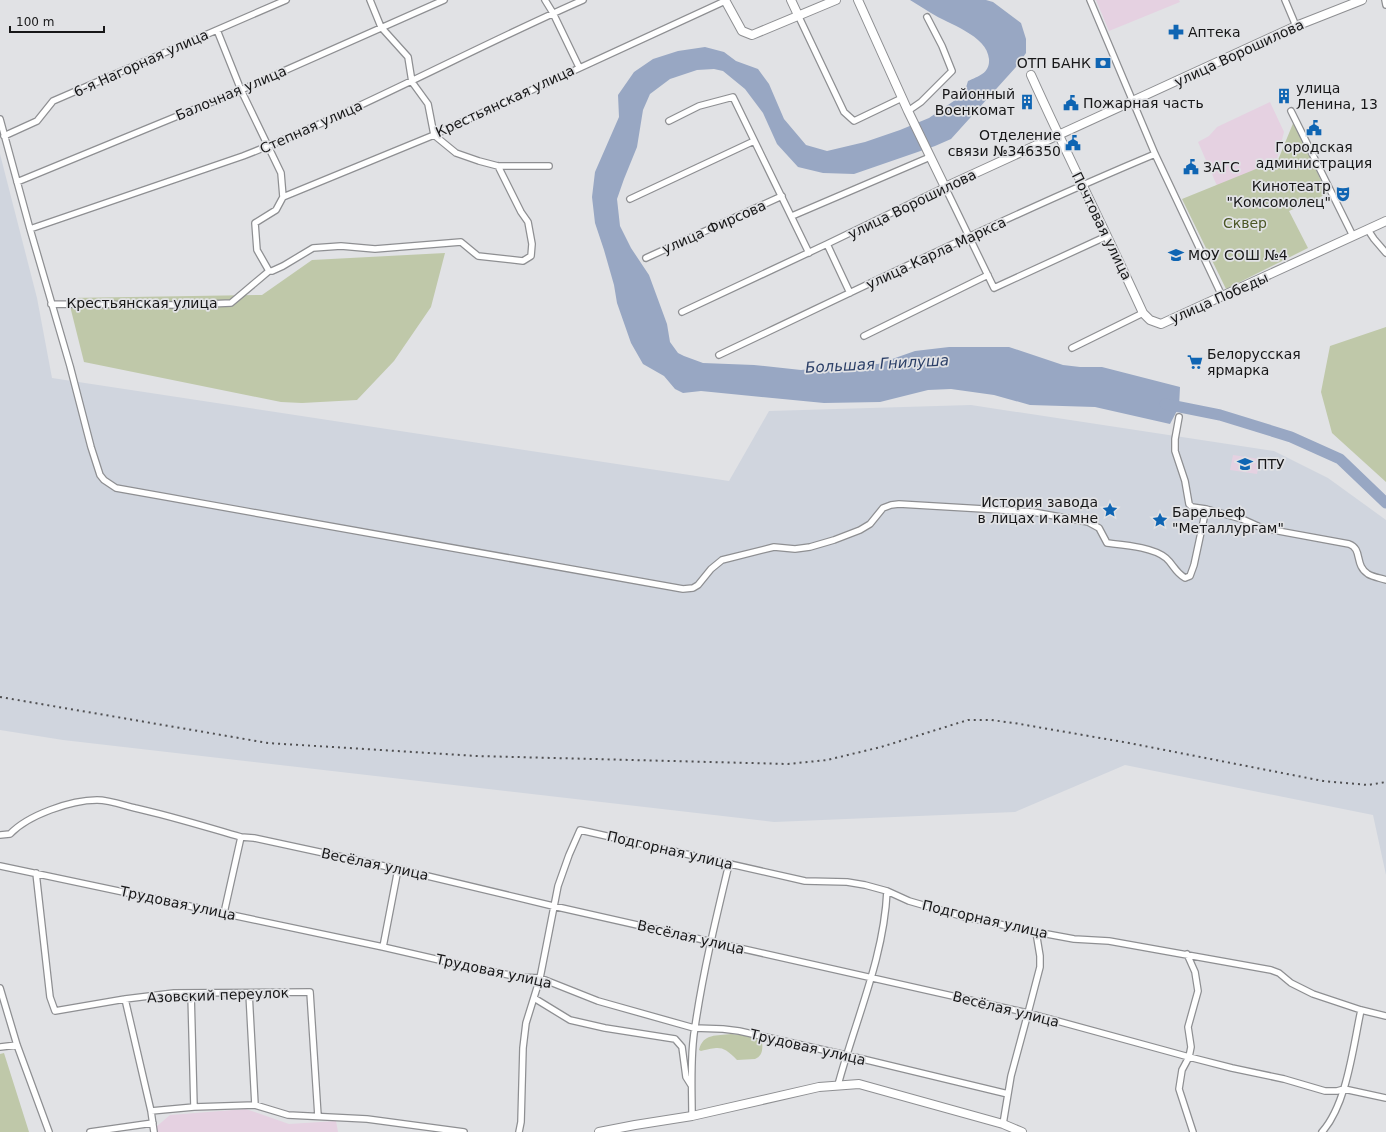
<svg xmlns="http://www.w3.org/2000/svg" width="1386" height="1132" font-family="'DejaVu Sans',sans-serif">
<style>
.built{fill:#d0d5de}
.education{fill:#e5d1e1}
.green{fill:#bfc8a9}
.water{fill:#98a7c3}
.lines{fill:none;stroke-linecap:round;stroke-linejoin:round}
.river{stroke:#98a7c3;stroke-width:11}
.street-casing{stroke:#8e8f92;stroke-width:8}
.secondary-casing{stroke:#8e8f92;stroke-width:10}
.street{stroke:#fff;stroke-width:5.5}
.secondary{stroke:#fff;stroke-width:8}
.rail{stroke:#505052;stroke-width:2;stroke-dasharray:2 4;stroke-linecap:butt}
.labels{text-anchor:middle;stroke-width:3.5;stroke-linejoin:round;paint-order:stroke}
.poi-label{font-size:14px;fill:#171718;stroke:#e1e2e5;text-anchor:start}
.street-label{font-size:14px;fill:#171718;stroke:#e1e2e5}
.park-label{font-size:14px;fill:#4b5725;stroke:#e1e2e5}
.water-label{font-size:15px;font-style:italic;fill:#2a3e66;stroke:#e1e2e5}
</style>
<rect width="100%" height="100%" fill="#e1e2e5"/>
<!-- built -->
<path class="built" d="M0,154L37,298L52,378L729,481L769,411L971,405L1274,451L1328,478L1386,520V875L1373,815L1125,765L1015,812L774,822L63,740L0,730Z"/>
<!-- education -->
<path class="education" d="M1096,0H1179L1180,2L1109,31Z
M1270,102L1284,132L1276,163L1218,188L1198,142L1209,136L1217,127Z
M1233,455L1260,459L1257,474L1230,470Z
M246,1109L289,1124L336,1121L338,1132H157L156,1127L170,1115Z"/>
<!-- green -->
<path class="green" d="M1294,121L1327,194L1289,211L1308,248L1226,289L1182,199L1278,160Z
M445,253L431,307L394,361L357,400L302,403L281,402L84,362L68,298L262,295L312,260Z
M1386,327V482L1332,433L1321,392L1330,346Z
M731,1034C742,1035 753,1036 762,1042C763,1050 762,1056 755,1059L737,1060C722,1045 720,1047 701,1051L699,1050C703,1033 717,1036 731,1034Z
M4,1053L29,1132H0V1054Z"/>
<!-- water -->
<path class="water" d="M910,0H986L993,2L1021,23L1026,39V53L1016,67L951,139L935,146L854,174L823,173L798,167L777,144L763,113L745,89L723,71L714,69L697,70L670,79L650,94L643,110L637,147L624,179L617,199L620,226L631,248L649,275L667,324L670,342L678,353L684,356L703,363L754,365L801,370L851,364H878L915,351L949,347H1009L1063,365L1080,367H1102L1180,387L1179,407L1170,424L1095,407L1030,405L994,395L951,389L928,390L880,402L824,403L701,391L683,393L675,389L664,376L643,364L631,343L617,303L614,285L604,250L595,223L592,197L595,172L619,117L618,95L634,72L653,59L678,51L705,47L724,52L736,61L758,69L769,84L784,119L806,145L827,151L865,142L900,130L929,118L964,94L968,81C979,76 990,73 989,59C987,35 948,24 931,13C924,9 917,4 910,0Z"/>
<g class="lines">
<!-- river -->
<path class="river" d="M1165,404L1220,415L1291,437L1340,459L1386,503"/>
<defs>
<path id="street" d="M370,0L381,27L408,57L412,82L428,104L434,135L456,153L479,161L498,166H549
M545,0L553,13L579,67
M1090,0L1155,154L1222,296
M1285,0L1296,26
M1385,0L1386,5
M798,15L844,112L854,121L902,98
M217,30L241,90L281,173L283,197L276,210L255,223L257,250L269,271
M908,111L921,102L952,71L942,46L927,17
M1291,111L1353,236
M0,119L30,229L70,366L91,447L100,475L104,480L116,488L683,589L693,588L698,585L711,569L722,560L774,547L795,549L810,547L834,540L860,530L870,524L883,508L891,505L899,504L1033,512L1088,522L1099,528L1107,543C1124,545 1153,547 1166,558C1174,565 1174,571 1185,578L1190,576L1194,565L1206,509
M669,121L699,106L733,97L809,253
M4,136L37,121L53,101L286,0
M17,182L241,90L444,0
M283,197L434,135L725,1
M630,199L754,141
M792,216L930,157
M30,229L243,156C359,111 469,50 583,0
M1368,230L1374,239L1386,253
M827,244L850,293
M646,258L782,196
M269,271H272L283,266L313,248L341,246L375,249L461,242L478,256L523,261L531,256L532,244L528,222L521,212L498,166
M51,304L185,305L231,303L269,271
M682,312L827,244L945,187L994,288L1107,236
M864,336L988,275
M1072,348L1143,313
M719,355C863,287 1007,216 1155,154
M1179,417L1175,439V451L1185,481L1189,504L1192,507L1206,509L1242,519L1262,528L1349,544C1363,549 1354,565 1368,574C1373,577 1380,578 1386,580
M0,835L10,834C28,815 71,800 97,800C109,800 123,805 135,808C171,816 206,827 241,837L254,838L398,869L553,906L1028,1013L1189,1057L1232,1068L1284,1079L1325,1091H1337L1344,1089L1386,1098
M0,866L383,947L470,967L519,977L540,978L598,1001L694,1028L723,1029L739,1031L846,1055L1008,1094
M36,873L50,997L55,1011L125,999L174,993L310,992L318,1116
M224,913L241,837
M383,947L398,869
M1187,954L1195,972L1198,991L1188,1027L1191,1047L1189,1057L1182,1070L1179,1089L1193,1132
M0,988L17,1045L49,1132
M191,993L194,1107
M249,993L255,1105
M534,998L570,1020L605,1028L675,1039L682,1047L686,1077L691,1085
M125,999L151,1111L154,1132
M0,1047L17,1045
M838,1085C855,1021 884,958 887,891
M151,1111L194,1107L255,1105L288,1115L367,1119L464,1132
M692,1116C692,1087 690,1056 695,1027C703,972 716,918 729,864
M1003,1124L1011,1076L1028,1013L1040,967V956L1036,932
M90,1132L153,1123
M519,1132L521,1122L523,1048L526,1023L540,978L558,886L569,855L580,830L805,881L847,882L865,885L887,891L909,901L961,916L1036,932L1074,939L1109,941L1271,970L1279,973L1291,983L1313,994L1361,1010L1386,1016
M1322,1132C1347,1104 1353,1047 1361,1010"/>
<path id="secondary" d="M725,0L742,31L752,35L836,0
M791,0L798,15
M858,0L908,111L945,187L1296,26L1362,0
M1031,75C1067,155 1107,234 1143,313L1150,320L1161,324L1386,221
M599,1132L635,1125L692,1116L819,1087L859,1084L1003,1124L1022,1132"/>
</defs>
<!-- street casing -->
<use href="#street" class="street-casing"/>
<!-- secondary casing -->
<use href="#secondary" class="secondary-casing"/>
<!-- street -->
<use href="#street" class="street"/>
<!-- secondary -->
<use href="#secondary" class="secondary"/>
<!-- rail -->
<path class="rail" d="M0,697L268,743L476,756L788,764L827,760L881,747L968,720H991L1014,723L1129,743L1323,781L1368,785L1386,782"/>
</g>
<!-- icons -->
<defs>
<symbol id="pharmacy-bare" viewBox="-9 -9 18 18"><path d="M-2-6h4v4h4v4h-4v4h-4v-4h-4v-4h4Z" fill="#0f65b3" stroke="#e1e2e5" stroke-width="2.5" paint-order="stroke"/></symbol>
<symbol id="bank-bare" viewBox="-9 -9 18 18"><path d="M-6-4H6V4H-6ZM0-2.3a2.3 2.3 0 1 0 0 4.6a2.3 2.3 0 1 0 0-4.6Z" fill="#0f65b3" stroke="#e1e2e5" stroke-width="2.5" paint-order="stroke"/></symbol>
<symbol id="building-bare" viewBox="-9 -9 18 18"><path d="M-4-6H4V6H1V3H-1V6H-4ZM-2.5-4.3h1.7v1.8h-1.7ZM.8-4.3h1.7v1.8H.8ZM-2.5-1h1.7V.8h-1.7ZM.8-1h1.7V.8H.8Z" fill="#0f65b3" stroke="#e1e2e5" stroke-width="2.5" paint-order="stroke"/></symbol>
<symbol id="civic-bare" viewBox="-9 -9 18 18"><path d="M-.6-6.5H3V-4.5H.6V-3L4-1V1h2V6H-6V1h2V-1L-.6-3ZM-1.2 2.5V6h2.4V2.5Z" fill="#0f65b3" stroke="#e1e2e5" stroke-width="2.5" paint-order="stroke"/></symbol>
<symbol id="theatre-bare" viewBox="-9 -9 18 18"><path d="M-5-5.5Q0-4 5-5.5V0Q5 5 0 6Q-5 5-5 0ZM-3.3-2.5H-1v1.5H-3.3ZM1-2.5H3.3v1.5H1ZM-2.8 1Q0 5.5 2.8 1Z" fill="#0f65b3" stroke="#e1e2e5" stroke-width="2.5" paint-order="stroke"/></symbol>
<symbol id="school-bare" viewBox="-9 -9 18 18"><path d="M0-5L7-2L0 1L-7-2ZM-4 1L0 2.5L4 1V4Q0 6-4 4Z" fill="#0f65b3" stroke="#e1e2e5" stroke-width="2.5" paint-order="stroke"/></symbol>
<symbol id="supermarket-bare" viewBox="-9 -9 18 18"><path d="M-6-5.5h2.5l.6 2H6L4.5 2H-2.5L-4.4-4H-6ZM-1.5 3.2a1.3 1.3 0 1 0 .1 0ZM3 3.2a1.3 1.3 0 1 0 .1 0Z" fill="#0f65b3" stroke="#e1e2e5" stroke-width="2.5" paint-order="stroke"/></symbol>
<symbol id="university-bare" viewBox="-9 -9 18 18"><path d="M0-5L7-2L0 1L-7-2ZM-4 1L0 2.5L4 1V4Q0 6-4 4Z" fill="#0f65b3" stroke="#e1e2e5" stroke-width="2.5" paint-order="stroke"/></symbol>
<symbol id="sight-bare" viewBox="-9 -9 18 18"><path d="M0-6L1.8-2.2L6-1.7L2.9 1.2L3.7 5.4L0 3.3L-3.7 5.4L-2.9 1.2L-6-1.7L-1.8-2.2Z" fill="#0f65b3" stroke="#e1e2e5" stroke-width="2.5" paint-order="stroke"/></symbol>
</defs>
<g fill-rule="evenodd">
<use href="#pharmacy-bare" x="1165" y="21" width="22" height="22"/>
<use href="#bank-bare" x="1092" y="52" width="22" height="22"/>
<use href="#building-bare" x="1273" y="85" width="22" height="22"/>
<use href="#building-bare" x="1016" y="91" width="22" height="22"/>
<use href="#civic-bare" x="1060" y="92" width="22" height="22"/>
<use href="#civic-bare" x="1303" y="117" width="22" height="22"/>
<use href="#civic-bare" x="1062" y="132" width="22" height="22"/>
<use href="#civic-bare" x="1180" y="156" width="22" height="22"/>
<use href="#theatre-bare" x="1332" y="183" width="22" height="22"/>
<use href="#school-bare" x="1165" y="244" width="22" height="22"/>
<use href="#supermarket-bare" x="1184" y="351" width="22" height="22"/>
<use href="#university-bare" x="1234" y="453" width="22" height="22"/>
<use href="#sight-bare" x="1099" y="499" width="22" height="22"/>
<use href="#sight-bare" x="1149" y="509" width="22" height="22"/>
</g>
<g class="labels">
<!-- poi labels -->
<g class="poi-label">
<text x="1188" y="37">Аптека</text>
<text x="1091" y="68" text-anchor="end">ОТП БАНК</text>
<text x="1296" y="93">улица<tspan x="1296" dy="16">Ленина, 13</tspan></text>
<text x="1015" y="99" text-anchor="end">Районный<tspan x="1015" dy="16">Военкомат</tspan></text>
<text x="1083" y="108">Пожарная часть</text>
<text x="1061" y="140" text-anchor="end">Отделение<tspan x="1061" dy="16">связи №346350</tspan></text>
<text x="1314" y="152" text-anchor="middle">Городская<tspan x="1314" dy="16">администрация</tspan></text>
<text x="1203" y="172">ЗАГС</text>
<text x="1331" y="191" text-anchor="end">Кинотеатр<tspan x="1331" dy="16">"Комсомолец"</tspan></text>
<text x="1188" y="260">МОУ СОШ №4</text>
<text x="1207" y="359">Белорусская<tspan x="1207" dy="16">ярмарка</tspan></text>
<text x="1257" y="469">ПТУ</text>
<text x="1098" y="507" text-anchor="end">История завода<tspan x="1098" dy="16">в лицах и камне</tspan></text>
<text x="1172" y="517">Барельеф<tspan x="1172" dy="16">"Металлургам"</tspan></text>
</g>
<!-- street labels -->
<g class="street-label">
<text transform="translate(1239 53) rotate(-25)" y="5">улица Ворошилова</text>
<text transform="translate(141 63) rotate(-24)" y="5">6-я Нагорная улица</text>
<text transform="translate(231 93) rotate(-23)" y="5">Балочная улица</text>
<text transform="translate(505 101) rotate(-25)" y="5">Крестьянская улица</text>
<text transform="translate(311 127) rotate(-24)" y="5">Степная улица</text>
<text transform="translate(912 204) rotate(-26)" y="5">улица Ворошилова</text>
<text transform="translate(1102 226) rotate(64)" y="5">Почтовая улица</text>
<text transform="translate(714 227) rotate(-24)" y="5">улица Фирсова</text>
<text transform="translate(936 253) rotate(-25)" y="5">улица Карла Маркса</text>
<text transform="translate(1219 298) rotate(-24)" y="5">улица Победы</text>
<text x="142" y="308">Крестьянская улица</text>
<text transform="translate(670 850) rotate(13)" y="5">Подгорная улица</text>
<text transform="translate(375 864) rotate(12)" y="5">Весёлая улица</text>
<text transform="translate(178 903) rotate(12)" y="5">Трудовая улица</text>
<text transform="translate(985 919) rotate(13)" y="5">Подгорная улица</text>
<text transform="translate(691 937) rotate(13)" y="5">Весёлая улица</text>
<text transform="translate(494 971) rotate(12)" y="5">Трудовая улица</text>
<text transform="translate(218 995) rotate(-2)" y="5">Азовский переулок</text>
<text transform="translate(1006 1009) rotate(14)" y="5">Весёлая улица</text>
<text transform="translate(808 1047) rotate(13)" y="5">Трудовая улица</text>
</g>
<!-- park labels -->
<g class="park-label">
<text x="1245" y="228">Сквер</text>
</g>
<!-- water labels -->
<g class="water-label">
<text transform="translate(877 364) rotate(-3)" y="5">Большая Гнилуша</text>
</g>
</g>
<!-- scale -->
<path d="M10 26v6h94v-6" fill="none" stroke="#171718" stroke-width="2"/>
<text x="16" y="26" font-size="12" fill="#171718" stroke="#e1e2e5" stroke-width="3" paint-order="stroke">100 m</text>
</svg>
